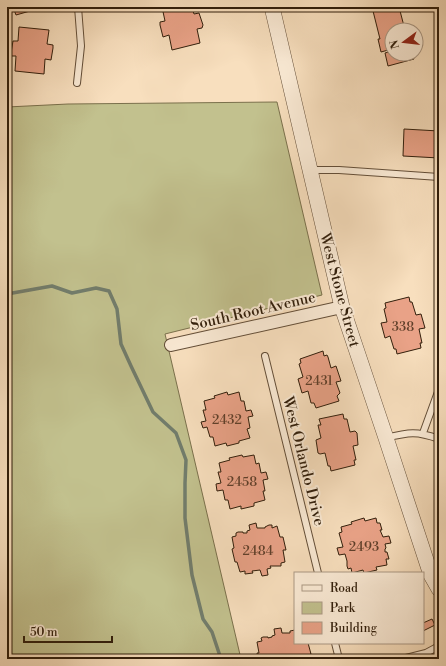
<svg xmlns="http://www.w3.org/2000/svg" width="446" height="666" font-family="'Libre Bodoni',serif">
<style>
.green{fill:#c2c18e;stroke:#7a704c}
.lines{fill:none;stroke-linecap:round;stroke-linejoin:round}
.stream{stroke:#727d6c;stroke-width:3.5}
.building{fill:#e9a287;stroke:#311e0b}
.service-casing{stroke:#634e38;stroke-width:8}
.minor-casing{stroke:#634e38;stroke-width:14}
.tertiary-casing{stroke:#634e38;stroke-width:16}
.service{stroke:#faead5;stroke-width:6}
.minor{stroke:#faead5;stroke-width:12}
.tertiary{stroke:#faead5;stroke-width:15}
.labels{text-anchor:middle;stroke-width:4;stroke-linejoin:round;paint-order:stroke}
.number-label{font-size:13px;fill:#5f3f2a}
.street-label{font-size:15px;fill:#311e0b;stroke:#faead5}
</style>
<rect width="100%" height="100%" fill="#f8dfbe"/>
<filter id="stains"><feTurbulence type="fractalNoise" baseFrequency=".005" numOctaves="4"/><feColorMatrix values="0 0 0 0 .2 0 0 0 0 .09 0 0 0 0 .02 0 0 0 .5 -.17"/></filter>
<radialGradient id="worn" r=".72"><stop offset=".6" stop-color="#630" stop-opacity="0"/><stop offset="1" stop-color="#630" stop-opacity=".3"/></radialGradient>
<!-- green -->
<path class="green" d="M277,102L322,295L165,334L241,659H7V107L68,104Z"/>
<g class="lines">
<!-- stream -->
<path class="stream" d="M7,294L52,286L72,293L96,288L109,291L117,309L121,344L131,366L153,412L176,433L186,460L185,483V518L192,575L203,619L212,632L221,659"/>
</g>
<!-- building -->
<path class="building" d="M13,7H44L16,15Z
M162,7H192L194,14L199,13L203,25L202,28L197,29L200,43L172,50L169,35L163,37L160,25V22L165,21Z
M372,7H399L405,30H392V49L381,52L378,39H380Z
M19,27L49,30L47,44L53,45V48L51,60L45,59L44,74L15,71L16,56H11V53L13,41H18Z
M392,51V54H412L414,59L388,66L385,53Z
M404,129L439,131V158L403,156Z
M409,297L410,302H412L416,315L421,314L425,328L419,329L422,343H420L421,348L397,354L396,349H394L390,336L385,338L381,323L387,322L384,309L386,308L385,303Z
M323,351L324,356L327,355L328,357L331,368L336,366L341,381L336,382L340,393L337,396L339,401L316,408L314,403H311L308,391L302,393L298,379L303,377L299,364L301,363L300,359Z
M227,392L228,395L239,392L241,401H244L246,411L251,410L253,416L248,417L250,428L247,429L250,438L239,441V443L227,446L226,443L215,446L213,437H210L207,427L203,428L201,422L206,421L203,410H206L204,401L215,398L214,396Z
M343,414L344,419H347L350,432L355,431L357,433L358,445L353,446L356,460H354L355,465L331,471L330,466H328L325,453L320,454L318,453L316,440L321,438L318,425H321L319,419Z
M242,455L243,457L254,455L256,464L259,463L261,473L266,472L268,479L263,480L265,491H263L265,500L254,503V506L241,509V506L230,509L228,500H225L223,490L217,491L216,484L221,483L218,472H221L219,463L230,460L229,458Z
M364,518L365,521L376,518L377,523H380L382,530H380L383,537L389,536L391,543L385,544L386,548L385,549V552H387L389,559H386L387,565L376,567L377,570L364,573L363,570L352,573L351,568L348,569L347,566V561L345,554L339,555L337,548L343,547L339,533L342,532L341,527L352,524L351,522Z
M256,523L257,528H265V527L269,525H272V528L277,526L280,537H283L286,550H283L285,562L281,563V566H270L271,568L267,569L268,575L262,576L260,570L252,571L253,573L245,574V571L240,572L237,562H235L232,549L234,548L232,537L236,536V533L238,532H243V533H247V531L250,530L249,525Z
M432,619L435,625L423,631V623Z
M281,628L282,633H290V631L295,630V643H308L311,654L308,655L309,659H258L257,653H259L257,642L262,641L261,638L263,637H268V638L272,637V636L275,635L274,629Z"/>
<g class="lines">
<defs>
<path id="service" d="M77,83L81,46L78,7
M311,170H339L439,177
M265,356L318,573
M423,433L439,389
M386,438C409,432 417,431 439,439
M335,643L339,659
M402,659L426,653L439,646"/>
<path id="minor" d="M171,345L342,307"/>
<path id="tertiary" d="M272,7L342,307L386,438L431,575L439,589"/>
</defs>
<!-- service casing -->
<use href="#service" class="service-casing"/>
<!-- minor casing -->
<use href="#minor" class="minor-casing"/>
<!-- tertiary casing -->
<use href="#tertiary" class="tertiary-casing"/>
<!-- service -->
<use href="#service" class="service"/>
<!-- minor -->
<use href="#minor" class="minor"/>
<!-- tertiary -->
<use href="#tertiary" class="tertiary"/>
</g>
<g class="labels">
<!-- number labels -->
<g class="number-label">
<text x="403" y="331">338</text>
<text x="319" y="385">2431</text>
<text x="227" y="424">2432</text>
<text x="242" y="486">2458</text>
<text x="364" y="551">2493</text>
<text x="258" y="555">2484</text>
</g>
<!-- street labels -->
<g class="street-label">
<text transform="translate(340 290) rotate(75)" y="5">West Stone Street</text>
<text transform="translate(253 311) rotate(-13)" y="5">South Root Avenue</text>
<text transform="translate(304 461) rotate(76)" y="5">West Orlando Drive</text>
</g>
</g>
<!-- margin -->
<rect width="446" height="666" fill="none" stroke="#f8dfbe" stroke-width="24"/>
<rect x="8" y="8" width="430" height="650" fill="none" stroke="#311e0b" stroke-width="2"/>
<rect x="12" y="12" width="422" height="642" fill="none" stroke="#311e0b"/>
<!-- legend -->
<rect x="294" y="572" width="130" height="72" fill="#faead5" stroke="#aa9884"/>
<rect x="302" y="585" width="20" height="6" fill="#faead5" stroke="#aa9884"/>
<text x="330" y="592" font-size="12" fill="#311e0b">Road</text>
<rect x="302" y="602" width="20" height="12" fill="#c2c18e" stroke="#aa9884"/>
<text x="330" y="612" font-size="12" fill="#311e0b">Park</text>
<rect x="302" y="622" width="20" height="12" fill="#e9a287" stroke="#aa9884"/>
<text x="330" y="632" font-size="12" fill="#311e0b">Building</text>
<!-- north arrow -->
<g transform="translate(404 42) rotate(255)"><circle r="19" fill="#faead5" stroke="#aa9884"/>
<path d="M0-3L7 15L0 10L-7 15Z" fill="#8f2418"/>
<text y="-6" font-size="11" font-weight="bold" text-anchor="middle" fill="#311e0b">N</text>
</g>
<!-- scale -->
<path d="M24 636v6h88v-6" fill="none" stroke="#311e0b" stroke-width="2"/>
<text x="30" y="636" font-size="12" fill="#311e0b" stroke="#faead5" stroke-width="3" paint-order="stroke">50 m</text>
<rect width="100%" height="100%" filter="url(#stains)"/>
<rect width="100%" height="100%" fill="url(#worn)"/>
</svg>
